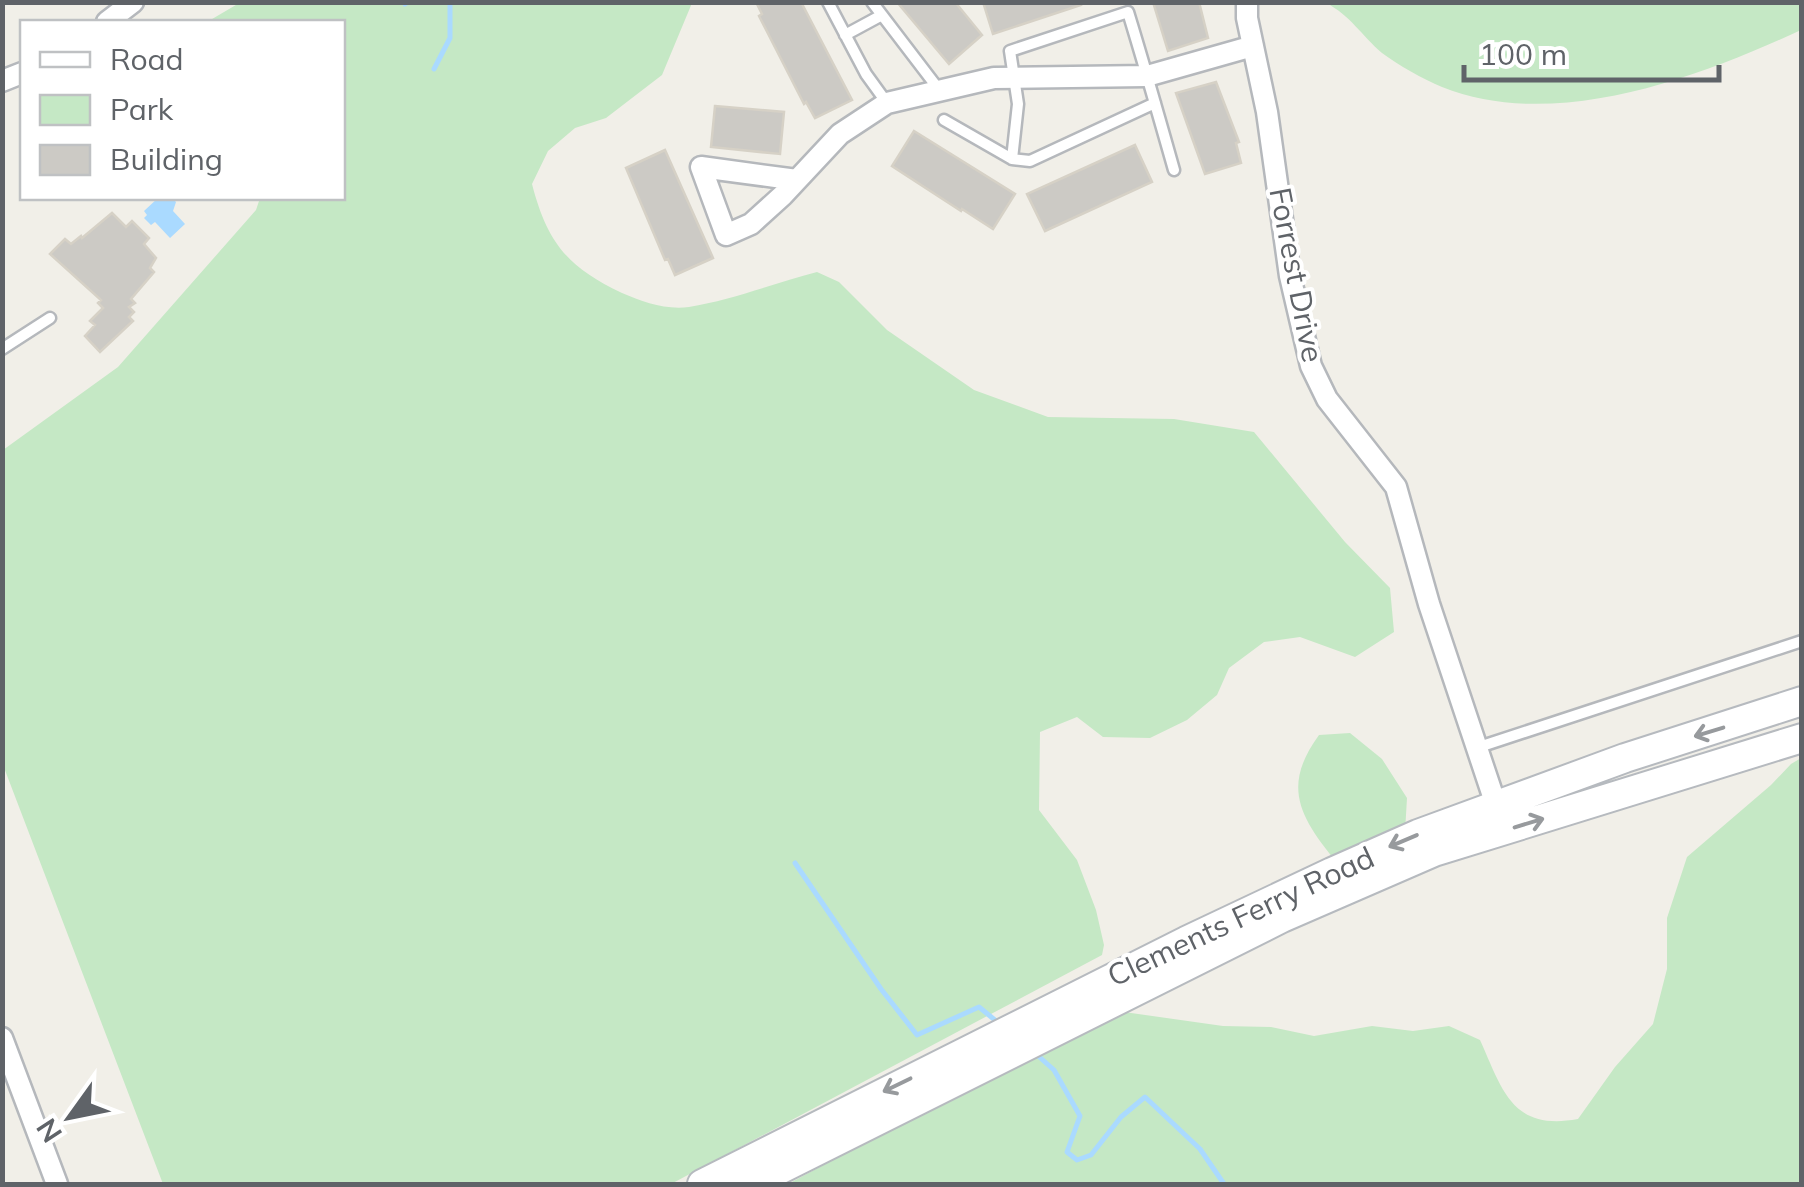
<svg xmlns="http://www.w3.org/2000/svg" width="1804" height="1187" font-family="Mulish,sans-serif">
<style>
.green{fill:#c5e8c5}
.water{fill:#aadaff}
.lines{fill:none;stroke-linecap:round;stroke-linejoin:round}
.stream{stroke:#aadaff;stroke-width:5}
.building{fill:#cccac5;stroke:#d6d1c6;stroke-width:2.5}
.lane-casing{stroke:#b5b8bc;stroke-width:15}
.street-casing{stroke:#b5b8bc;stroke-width:25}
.secondary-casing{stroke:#b6babf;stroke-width:32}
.lane{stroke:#fff;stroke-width:10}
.street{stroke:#fff;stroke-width:20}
.secondary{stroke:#fff;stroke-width:28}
.oneway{stroke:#979a9d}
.labels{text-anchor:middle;stroke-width:8;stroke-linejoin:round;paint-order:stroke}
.street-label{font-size:30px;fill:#5f6368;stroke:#fff}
</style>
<rect width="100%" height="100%" fill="#f1efe8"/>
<!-- green -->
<path class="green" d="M241,2L692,3L662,75L606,118L575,128L548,151L532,184C547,242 567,267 622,293C643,302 665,310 689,307C732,300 775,283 817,272L839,282L887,330L974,390L1048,417L1174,419L1254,432L1345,542L1390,588L1394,632L1355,657L1300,637L1264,642L1229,668L1217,695L1187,720L1150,738L1103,737L1077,717L1040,732L1039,810L1077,860L1096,910L1104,945L1102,955L671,1184H163L3,765V450L118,367L256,210L260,198H342V22H207Z
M1326,3H1801V30C1697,78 1555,132 1442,87C1423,79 1398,65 1382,53C1362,36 1350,15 1326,3Z
M1350,733L1382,759L1407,798L1405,832L1337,863C1300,817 1281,787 1319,735Z
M1801,758V1184H788L1097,1018L1117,1011L1223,1026L1271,1027L1314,1036L1372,1026L1413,1031L1449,1026L1480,1040C1503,1091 1512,1131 1578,1119L1615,1067L1653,1024L1667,969V918L1687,857L1771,785L1791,764Z"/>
<!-- water -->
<path class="water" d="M158,198H172L176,202L173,211L185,224L170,238L155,222L151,225L144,218L147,215L144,211Z"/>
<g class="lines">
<!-- stream -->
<path class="stream" d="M405,4L408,2
M434,69L450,38V2
M795,863L881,989L917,1035L979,1007L1001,1025
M1036,1054L1054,1070L1080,1116L1067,1152L1077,1160L1091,1155L1121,1117L1145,1097L1200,1149L1224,1184"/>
</g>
<!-- building -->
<path class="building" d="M756,2H801L852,100L815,118L806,102L804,104L759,16L762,14Z
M897,2H955L982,35L949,64Z
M983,2H1080L1081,5L993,34Z
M1153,2H1199L1208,38L1168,51Z
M1216,82L1239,142L1236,143L1241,163L1205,174L1176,93Z
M715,106L784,112L780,154L711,147Z
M914,131L1015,194L993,229L962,209L961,211L892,166Z
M1135,145L1152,182L1045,231L1027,194Z
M665,150L713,258L675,275L668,259L665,260L626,168Z
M112,213L126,227L132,221L149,238L144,244L156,258L150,268L154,272L131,299L135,303L129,307L134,312L129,317L133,321L100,352L85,336L95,325L90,321L103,308L98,303L101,300L50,254L65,239L71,244L81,236L82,238Z"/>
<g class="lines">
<defs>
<path id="lane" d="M828,2L866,74L887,103
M872,2L940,91
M845,35L882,15
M1155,103L1030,161L1012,159L1018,104L1010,51L1128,12C1144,64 1159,117 1174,170
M944,120L1012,159
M2,349L50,318
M1476,748L1802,641"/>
<path id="street" d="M1247,2V18L1267,112L1290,276L1311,366L1327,399L1396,487L1429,604L1497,808
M107,22L133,2
M2,81L22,73
M797,180L701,167L726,235L751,224L783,195L840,134L887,103L994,78L1147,76L1253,46
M2,1038L57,1184"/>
<path id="secondary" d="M702,1184L1186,941L1332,872L1418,834L1625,758L1802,701
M751,1184L1282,918L1434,852L1802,738"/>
</defs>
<!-- lane casing -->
<use href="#lane" class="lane-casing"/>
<!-- street casing -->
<use href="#street" class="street-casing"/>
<!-- secondary casing -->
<use href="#secondary" class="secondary-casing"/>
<!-- lane -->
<use href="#lane" class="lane"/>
<!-- street -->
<use href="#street" class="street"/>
<!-- secondary -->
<use href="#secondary" class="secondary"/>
</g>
<!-- one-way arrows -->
<defs><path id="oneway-shaft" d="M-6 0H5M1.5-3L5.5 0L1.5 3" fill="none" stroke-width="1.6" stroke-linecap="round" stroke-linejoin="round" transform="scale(2.5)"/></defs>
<g class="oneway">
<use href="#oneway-shaft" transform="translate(1709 732) rotate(163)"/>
<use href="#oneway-shaft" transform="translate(1529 823) rotate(-17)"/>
<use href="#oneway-shaft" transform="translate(1403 841) rotate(157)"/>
<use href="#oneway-shaft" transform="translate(897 1085) rotate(154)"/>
</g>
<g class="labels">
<!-- street labels -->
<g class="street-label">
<text transform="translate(1296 275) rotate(79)" y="10">Forrest Drive</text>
<text transform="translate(1241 917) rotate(-25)" y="10">Clements Ferry Road</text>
</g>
</g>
<!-- border -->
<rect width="1804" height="1187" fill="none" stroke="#5f6368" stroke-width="10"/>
<!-- legend -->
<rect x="20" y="20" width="325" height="180" fill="#ffffff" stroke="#bfc1c3" stroke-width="2.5"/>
<rect x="40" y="52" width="50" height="15" fill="#ffffff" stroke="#bfc1c3" stroke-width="2.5"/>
<text x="110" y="70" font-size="30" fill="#5f6368">Road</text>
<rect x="40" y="95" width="50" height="30" fill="#c5e8c5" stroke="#bfc1c3" stroke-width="2.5"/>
<text x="110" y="120" font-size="30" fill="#5f6368">Park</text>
<rect x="40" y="145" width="50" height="30" fill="#cccac5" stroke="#bfc1c3" stroke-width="2.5"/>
<text x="110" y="170" font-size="30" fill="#5f6368">Building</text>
<!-- north arrow -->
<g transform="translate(70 1117) rotate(237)" stroke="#ffffff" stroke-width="8" paint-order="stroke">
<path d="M0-8L18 38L0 25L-18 38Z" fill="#5f6368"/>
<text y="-15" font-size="28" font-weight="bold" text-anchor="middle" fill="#5f6368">N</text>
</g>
<!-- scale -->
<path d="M1464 65v15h255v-15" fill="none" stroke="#5f6368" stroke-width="5"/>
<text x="1479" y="65" font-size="30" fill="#5f6368" stroke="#ffffff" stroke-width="8" paint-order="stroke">100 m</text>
</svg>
